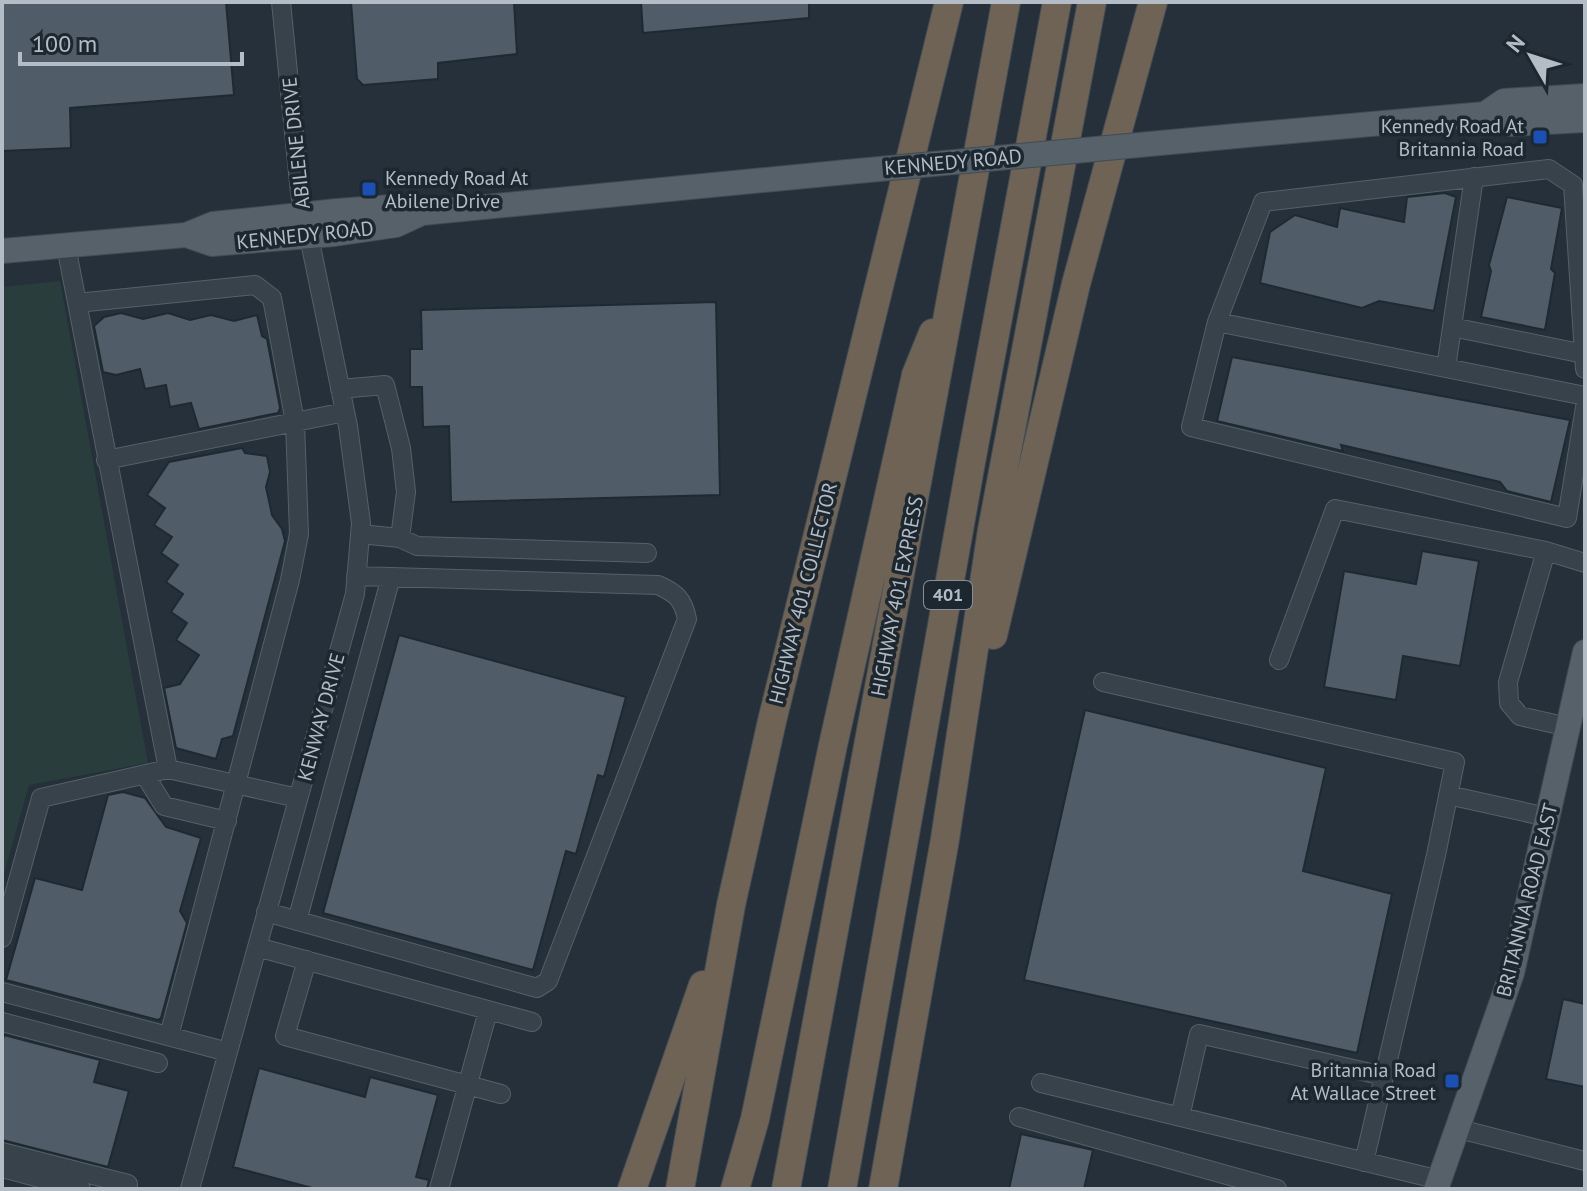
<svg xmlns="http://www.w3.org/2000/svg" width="1587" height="1191" font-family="'PT Sans',sans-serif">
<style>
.green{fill:#283d3c}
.building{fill:#505d68;stroke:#1f2931;stroke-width:2}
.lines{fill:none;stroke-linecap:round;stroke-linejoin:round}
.minor-casing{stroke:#566068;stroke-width:20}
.major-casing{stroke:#414b53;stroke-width:26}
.highway-casing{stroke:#434d55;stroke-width:30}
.minor{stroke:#38424a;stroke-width:18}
.major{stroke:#56616a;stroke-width:24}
.highway{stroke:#6f6356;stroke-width:28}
.major-bridge-casing{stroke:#414b53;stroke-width:26;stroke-linecap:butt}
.major-bridge{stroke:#56616a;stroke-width:24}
.transit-dot{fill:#1a4fb4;stroke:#1d272f;stroke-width:3}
.labels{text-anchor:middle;stroke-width:7;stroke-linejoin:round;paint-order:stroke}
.shield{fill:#1d272f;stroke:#879099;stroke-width:2}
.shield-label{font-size:18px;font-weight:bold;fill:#b4bdc6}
.poi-label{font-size:20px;fill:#b4bdc6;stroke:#1d272f;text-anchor:end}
.street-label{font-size:20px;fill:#b4bdc6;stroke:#1d272f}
</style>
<rect width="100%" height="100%" fill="#25303a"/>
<!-- green -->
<path class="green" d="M60,281L148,763L29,785L2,881V287Z"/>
<!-- building -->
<path class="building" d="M2,2H226L234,95L70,108L71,148L2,151Z
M351,2H514L517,54L438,63V79L363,85L357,79Z
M641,2H809V18L643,33Z
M1445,193L1456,197L1434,311L1379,301L1362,308L1260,283L1270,232L1295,215L1337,227L1340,208L1404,222L1407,197Z
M1507,197L1562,208L1551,269L1555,273L1545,330L1481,317L1491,271L1489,265Z
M716,302L720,495L451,502L449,426L423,427L422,387H410V349H422L421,310Z
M121,313L143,319L168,313L190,320L211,315L234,321L257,315L262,336L267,339L280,408L278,413L199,429L191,403L170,407L166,385L145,389L140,369L116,375L103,372L94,326L104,317Z
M1232,357L1570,420L1551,502L1507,491L1500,482L1341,445L1343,451L1217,421Z
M242,448L245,453L267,456L270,472L266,487L272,515L282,529L285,541L233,736L222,739L216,759L176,748L164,688L180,684L199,655L176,640L187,623L171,612L183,594L166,582L178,565L161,553L172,537L154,525L165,508L147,495L169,462Z
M1422,551L1479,561L1460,666L1403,656L1396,700L1324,687L1344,571L1416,584Z
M399,635L626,697L604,777L598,775L576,854L566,851L533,970L323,913Z
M1085,710L1326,768L1303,871L1392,894L1357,1053L1024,980Z
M123,792L145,798L166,827L201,838L180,911L187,923L161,1018L158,1020L6,980L35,878L82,890L108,795Z
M1563,999L1585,1004V1087L1546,1079Z
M4,1035L100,1060L94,1082L129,1091L108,1167L2,1140V1043Z
M259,1068L365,1097L370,1077L438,1095L416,1177L429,1180L427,1189H316L233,1167Z
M1021,1134L1093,1150L1084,1189H1009Z"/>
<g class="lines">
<defs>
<path id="minor" d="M1474,177L1452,327L1584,354
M66,246L168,769L298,798
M77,303L255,285L272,298L295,422L299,534L290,580L169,1036
M1217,322L1585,396
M1446,368L1452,327
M1585,369L1573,185L1549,169L1263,202L1217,322L1191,427L1567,518L1585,407
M340,389L385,385L401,448L406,492L400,538L360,534
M106,460L345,412
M400,538L417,546L647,553
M1546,551L1585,563
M1279,660L1335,509L1546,551L1508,682L1509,703L1520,716L1568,727
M1103,682L1455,762L1436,855L1364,1162
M145,775L164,806L227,821
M1448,795L1547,817
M266,912L537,988L548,981L687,619C683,599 676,593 658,585L356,576
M297,921L391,577
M2,938L41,798L168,769
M257,947L532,1022
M307,960L285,1036L501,1094
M2,992L228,1052
M2,1022L158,1063
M1041,1083L1440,1180
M1019,1117L1277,1189
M1180,1117L1199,1034L1384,1076
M1459,1129L1585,1161
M2,1152L128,1184
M2,1168L81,1189
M190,1189L355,594L361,523L348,426L300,193L281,2
M439,1189L488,1011"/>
<path id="major" d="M1485,114L1504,101L1585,96
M1236,136L1485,114L1511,124L1585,120
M186,235L212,244L334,234L396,225L422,213
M2,251L186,235L213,224L337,211L391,207L422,213L847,172
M1436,1189L1512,973L1585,652"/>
<path id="highway" d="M993,635L1076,284L1153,2
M632,1189L703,985
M680,1189L731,905L772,721L949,2
M735,1189L755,1119L833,745L916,375L933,333
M786,1189L1006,2
M842,1189L971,462L1057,2
M883,1189L945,839L992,530L1092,2"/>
</defs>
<!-- minor casing -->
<use href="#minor" class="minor-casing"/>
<!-- major casing -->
<use href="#major" class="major-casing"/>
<!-- highway casing -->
<use href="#highway" class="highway-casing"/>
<!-- minor -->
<use href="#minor" class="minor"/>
<!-- major -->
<use href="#major" class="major"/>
<!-- highway -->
<use href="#highway" class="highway"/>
<defs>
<path id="major-bridge" d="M847,172L1236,136"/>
</defs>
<!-- major-bridge casing -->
<use href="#major-bridge" class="major-bridge-casing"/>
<!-- major-bridge -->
<use href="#major-bridge" class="major-bridge"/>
</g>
<!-- markers -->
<g class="transit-dot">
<rect x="1532" y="129" width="16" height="16" rx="4"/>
<rect x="361" y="181" width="16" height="16" rx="4"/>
<rect x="1444" y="1073" width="16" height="16" rx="4"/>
</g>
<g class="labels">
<!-- shield labels -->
<rect class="shield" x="924" y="581" width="48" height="28" rx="6"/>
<g class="shield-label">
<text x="948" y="601">401</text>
</g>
<!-- poi labels -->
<g class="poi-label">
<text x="1524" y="133">Kennedy Road At<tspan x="1524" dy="23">Britannia Road</tspan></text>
<text x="385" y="185" text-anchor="start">Kennedy Road At<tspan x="385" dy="23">Abilene Drive</tspan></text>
<text x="1436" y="1077">Britannia Road<tspan x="1436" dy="23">At Wallace Street</tspan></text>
</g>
<!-- street labels -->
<g class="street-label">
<text transform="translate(296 143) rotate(-96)" y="7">ABILENE DRIVE</text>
<text transform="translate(953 162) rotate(-5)" y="7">KENNEDY ROAD</text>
<text transform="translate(305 235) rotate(-6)" y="7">KENNEDY ROAD</text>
<text transform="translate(803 593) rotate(-76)" y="7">HIGHWAY 401 COLLECTOR</text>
<text transform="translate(897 596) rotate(-79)" y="7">HIGHWAY 401 EXPRESS</text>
<text transform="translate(321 717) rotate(-75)" y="7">KENWAY DRIVE</text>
<text transform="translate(1527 900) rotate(-76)" y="7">BRITANNIA ROAD EAST</text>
</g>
</g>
<!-- border -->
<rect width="1587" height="1191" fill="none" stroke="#b4bdc6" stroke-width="8"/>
<!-- north arrow -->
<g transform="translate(1531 56) rotate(309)" stroke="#1d272f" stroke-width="6" paint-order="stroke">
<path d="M0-6L14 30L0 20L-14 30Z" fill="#b4bdc6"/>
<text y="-12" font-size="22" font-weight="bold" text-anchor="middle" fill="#b4bdc6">N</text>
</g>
<!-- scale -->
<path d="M20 52v12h222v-12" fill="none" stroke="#b4bdc6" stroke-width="4"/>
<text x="32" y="52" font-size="24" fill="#b4bdc6" stroke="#1d272f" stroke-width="6" paint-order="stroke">100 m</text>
</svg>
